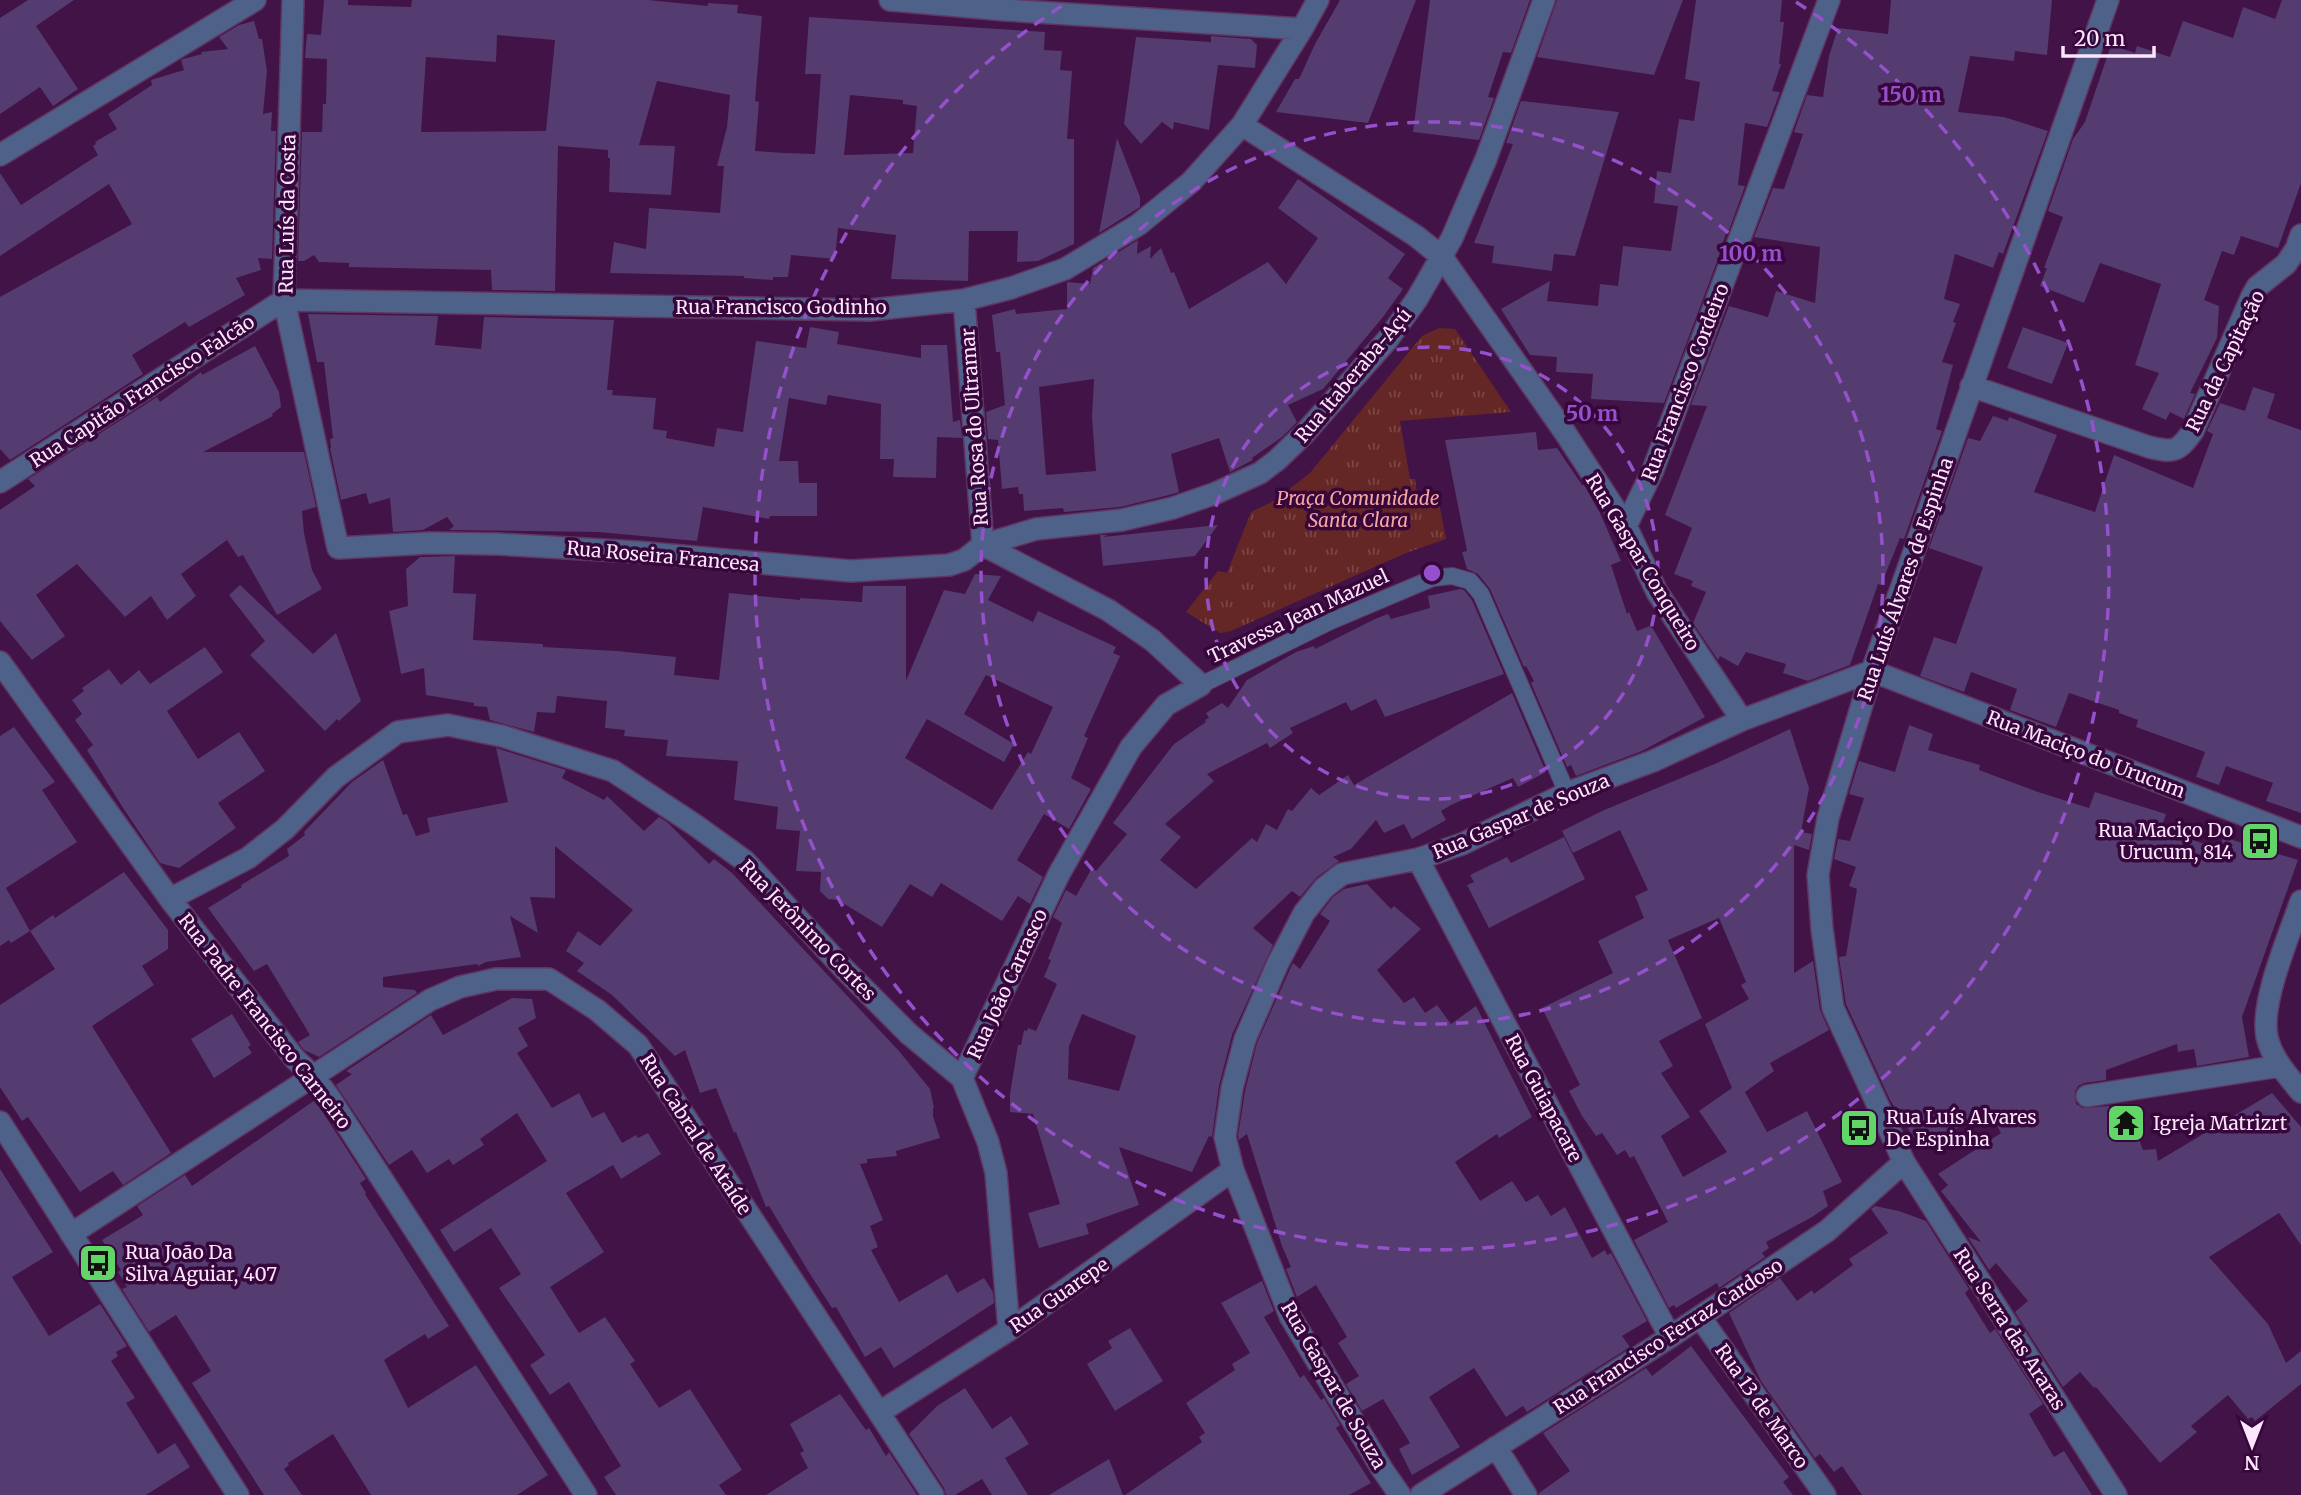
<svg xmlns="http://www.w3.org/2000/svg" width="2301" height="1495" font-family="Merriweather,serif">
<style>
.grass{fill:url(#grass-tufts)}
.building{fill:#543b70;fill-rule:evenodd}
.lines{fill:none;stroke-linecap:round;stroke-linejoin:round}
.lane-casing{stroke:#603563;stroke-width:18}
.street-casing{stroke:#603563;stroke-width:24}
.lane{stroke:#4e6188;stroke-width:16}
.street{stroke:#4e6188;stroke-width:21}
.ring{fill:none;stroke:#9551cb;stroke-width:3.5;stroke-dasharray:12 9}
.labels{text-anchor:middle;stroke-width:7;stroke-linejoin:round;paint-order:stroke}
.street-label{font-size:19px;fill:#fce5fd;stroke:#37073b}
.park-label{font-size:19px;font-style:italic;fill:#f7a6a0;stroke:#37073b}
.poi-label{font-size:19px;fill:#fce5fd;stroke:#37073b;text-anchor:start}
.centre{fill:#9551cb;stroke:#37073b;stroke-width:3.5}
.ring-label{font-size:21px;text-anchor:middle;font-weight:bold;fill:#9551cb;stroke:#37073b;stroke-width:7;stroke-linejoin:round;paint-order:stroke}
</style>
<defs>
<pattern id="grass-tufts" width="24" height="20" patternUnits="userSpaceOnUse" patternTransform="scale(1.75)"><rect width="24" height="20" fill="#652725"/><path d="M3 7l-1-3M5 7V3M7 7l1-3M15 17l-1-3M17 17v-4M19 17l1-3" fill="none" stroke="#7c4646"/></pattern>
</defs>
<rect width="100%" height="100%" fill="#421346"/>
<!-- grass -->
<path class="grass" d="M1439,328L1455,329L1511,412L1400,421L1410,479H1415L1418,500L1438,497L1446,539L1406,553L1231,631L1220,633L1186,612L1218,571L1227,573L1251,512L1274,501L1310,473L1422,336Z"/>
<!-- building -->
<path class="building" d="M28,0H74L36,26L78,89L53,106L40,87L0,114V18Z
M324,0H348V5L411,7L412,0H648L708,6V3L738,5L737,13L762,16L755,101L759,102L755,151L785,153L815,154L821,74H805L809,17L1045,32L1044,50L1062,51L1060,70L1072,71L1067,139H1074V244L1038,261L1017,262L1018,231H969L968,281L891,279L896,235L838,228L835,259L791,255L788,277H773V280L744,278V276L610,273L614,242L646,249L649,208L720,213L724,166H717L727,127L730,95L657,81L639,145L675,146L671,195L609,192L610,158H608V150L558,146L555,291L492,290L491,270L349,267V263L319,262L314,255L304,261H298L302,132H322L323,104H326L327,59L305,58L307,34L321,35ZM497,35L555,40L546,131L421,132L426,57L496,62ZM850,95L903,100V104L917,106L913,153L844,155Z
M1340,0H1416L1368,123L1276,112L1295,79H1299L1315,44Z
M1430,0H1530L1511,53L1503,52L1488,97L1494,98L1479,140L1413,132Z
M1557,0H1683L1654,75L1537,57Z
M1696,0H1782L1780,22H1784L1779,64H1781L1772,91L1780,92L1767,127L1745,123L1738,185L1745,186L1728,233H1726L1718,259L1664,403L1591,399L1593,374L1556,372L1557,357L1530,355L1501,309L1550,281L1547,301L1598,306L1600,284L1618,286L1623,246L1671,251L1678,206L1654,203L1657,171L1671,173L1679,119L1694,121L1700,82L1685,79Z
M1891,0H2052L2047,55L2015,51L2014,61L1970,56L1958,112L2004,117L2048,131L2003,254L1999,252L1993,268L1955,254L1944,299L1960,304L1953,322L1956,323L1942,362L1953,365L1936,429L1942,431L1904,539L1900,538L1881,585L1878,584L1850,665L1808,681L1783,673L1786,664L1746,652L1738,666L1720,656L1718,660L1693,623L1706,592L1691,586L1693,581L1674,574L1692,528L1665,515L1707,406L1691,405L1729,306L1768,317L1776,291L1815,303L1820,247L1754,237L1773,188L1784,189L1803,134L1794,132L1807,95L1823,97L1829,56L1838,28L1888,34Z
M2282,0H2301V183L2278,248L2241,236L2234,255L2222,251L2204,300L2219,306L2217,338L2190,393L2195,394L2184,419L2170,412L2166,420L2142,409L2159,373L2135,365L2161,284L2100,263L2084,303L2040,286L2047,268H2044L2063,217L2048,211L2073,139L2085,122L2111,45L2135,53L2137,46L2170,57L2183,21L2233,38L2243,7L2275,19Z
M254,21L259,39H262L267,71L263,114L272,112L271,131H276L272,259L258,258L261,270L236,278L245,295L189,327L185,322L132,355L143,374L10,460L0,449V297L132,224L109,184L0,256V173L21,205L98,155L93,146L96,144L95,142L117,129L108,114L152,85L151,80L184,70L181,60L183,59L202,54L201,52L228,49L219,37L239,25Z
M1211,36L1251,39L1257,45L1255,68L1218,65L1209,130L1174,122L1173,130L1162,122L1141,144L1124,124L1136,37L1211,42Z
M1521,101L1619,112L1575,256L1554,254L1552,271L1492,263L1494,246L1474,243L1513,144L1506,143Z
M1117,138L1140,197V207L1099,233Z
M1298,179L1405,254L1388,278L1403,289L1383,317L1323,389L1288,405L1297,422L1282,437L1252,458L1253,460L1230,472L1219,438L1171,454L1179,492L1169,495L1120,507L1064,512L1063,508L1024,511L1023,494H1019L1018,487L1002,489L998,440L988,439L986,412L1005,405L1000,352H996L992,315L1015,309L1016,314L1067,309V282L1090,284L1093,268L1138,240L1137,254L1151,246L1150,259L1161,248L1171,273L1174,272L1189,309L1268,262L1286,284L1318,238L1278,208ZM1094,379L1092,418L1096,471L1046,475L1039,387Z
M308,314L438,316L435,345L481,349L484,317L614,320L607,390H613L612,395L656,398L653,429L667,431L666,438L714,447L717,428L743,432L756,341L806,348L810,327L839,332L837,344L921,358V345H947L953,422L960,420L962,438L937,437L936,478L893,477L894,459H880L881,404L828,395L826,405L789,398L779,461H798L799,483H817V516H770L769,519L703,507L697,541L598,532L449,530L454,526L447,517L423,530L393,532L390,498L369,504L366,493L341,500L330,448H331L330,439L333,438L324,362H317Z
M2023,327L2068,343L2052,384L2007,368Z
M255,346L279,392L281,407L272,414L273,416L203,452H304L316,507L302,511L304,533L312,570L322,589L277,615L243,555L238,557L227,540L181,574L196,596L167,620L151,596L125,617L77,564L36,595L65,636L32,660L0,621V510L35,486L28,479L157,397L160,402L201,372L202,375Z
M2253,387L2275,394L2267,418L2301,430V813L2266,801L2273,783L2226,766L2219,785L2196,777L2205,752L2136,727L2138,720L2119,713V710L2069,693L2056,727L2010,710L2017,689L1971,672L1964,692L1920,676L1934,637L1956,644L1983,567L1929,548L1968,438L1980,441L1993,416L2008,421L2009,417L2057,435L2034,492L2095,512L2114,455L2193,488L2213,434L2207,431L2220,403L2245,411Z
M1536,432L1538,450L1557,448L1582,485H1584L1600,513L1621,561L1611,565L1627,614L1629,612L1637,631L1650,626L1653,629L1705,717L1642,751L1576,776L1571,765L1567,767L1531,683L1534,681L1526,666L1524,667L1490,589L1478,574L1467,569L1462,552L1467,551L1445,440Z
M1218,525L1195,556L1103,566L1100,535H1108L1103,537Z
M455,556L453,593L476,594L473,640L543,644V647L617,651L676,657L674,675L719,680L729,593L800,600V598L862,602L863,586H906V681L944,590L965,594L975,574L1001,576L988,600L1033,622L1038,611L1116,647L1113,653L1120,656L1084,736L1088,738L1071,778L1091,789L1069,829L1044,814L1017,860L1043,877L1030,904L1018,896L1002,921L941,883L932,897L910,884L882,927L838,900L828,899L820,891L821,872L796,871L800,831L776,829L778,807L734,800L738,761L666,756L668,740L624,736L625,730L605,728L607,701L557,696L555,713L537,712L534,732L490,720L487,707L474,706V703L426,695L424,668L401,674L389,611L408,606L406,569L420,557ZM986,675L1053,707L1031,754L1028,752L992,810L905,758L927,719L1004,762L1014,744L964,714Z
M240,585L313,654L336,633L361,701L339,721L337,719L325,731L250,655L265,641L229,595Z
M1460,589L1464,590L1472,600L1504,674L1385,717L1376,699L1351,711L1346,702L1290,728L1293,733L1270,748L1267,743L1207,774L1214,781L1165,824L1181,837L1160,860L1196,889L1252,838L1257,842L1266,824L1277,830L1288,809L1292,811L1311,788L1319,795L1348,775L1354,785L1512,693L1546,772L1518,787L1513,778L1451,805L1441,811L1446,820L1412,839L1404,824L1384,833L1376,820L1351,849L1333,857L1339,861L1316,878L1300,897L1292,891L1253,928L1273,945L1232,1035L1219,1086L1212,1137L1209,1136L1192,1172L1119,1147L1139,1205L1086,1224L1089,1234L1039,1248L1028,1213L1060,1204L1033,1114L1010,1112V1094L1018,1045H1021L1024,1030L1027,1031L1028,1028L1036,1031L1057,984L1044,977L1051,960L1048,959L1062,923L1053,917L1066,890L1076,896L1092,868L1096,871L1127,834L1113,823L1174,744L1206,722L1205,720L1209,718L1206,713L1222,703L1228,708L1247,680L1296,652L1314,646L1315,649L1375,619L1388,614L1391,619L1430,608L1428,596ZM1082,1014L1136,1036L1119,1091L1068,1079L1069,1046Z
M205,647L223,672L167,711L198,759L239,732L265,771L218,803L236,828L179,868L160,863L123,808L87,750L93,745L75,720L82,714L72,700L84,691L82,688L109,669L121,685L139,670L150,684Z
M1909,725L1933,734L1928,750L1980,765L1979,770L2038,792L2089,808L2095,792L2166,814L2161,829L2219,849L2223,837L2298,860L2242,1017L2249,1057L2197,1066L2194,1049L2178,1052L2177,1044L2106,1070V1080L2084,1083L2078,1086L2075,1092L2076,1104L2083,1108L2109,1106L2110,1117L2128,1110L2143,1150L2156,1149L2158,1161L2272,1093L2301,1127V1245L2279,1213L2209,1257L2268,1324L2286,1363L2301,1351V1384L2255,1421L2252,1417L2248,1419L2228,1395L2191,1426L2197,1432L2160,1463L2096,1387L2094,1388L2080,1372L2063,1387L2015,1312L2028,1301L1996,1263L1989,1270L1968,1237L1981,1242L1941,1191L1948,1185L1938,1174L2001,1133L1990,1113L1919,1146L1890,1100L1846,1004L1839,957L1846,956L1857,889L1849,886L1856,867L1834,859L1838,839L1850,841L1864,798L1849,794L1859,761L1895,772Z
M14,727L55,782L42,790L77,842L6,888L30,931L11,943L9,940L0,946V736Z
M1790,729L1809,788L1801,832L1812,834L1809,850L1794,845V973L1813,961L1820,1010L1829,1030L1770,1063L1774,1071L1745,1092L1767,1132L1807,1111L1842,1182L1823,1191L1828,1206L1812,1217L1766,1242L1769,1248L1762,1253L1765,1257L1719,1288L1717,1283L1676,1308L1674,1305L1669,1308L1634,1240L1668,1222L1634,1156L1630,1158L1625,1150L1617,1155L1602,1133L1596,1136L1582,1116L1569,1091L1580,1085L1542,1008L1613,973L1598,941L1644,918L1635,896L1648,890L1620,830L1573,853L1562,831L1602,811L1717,763ZM1719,918L1746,982L1741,985L1749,999L1705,1024L1732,1088L1699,1111L1727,1152L1683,1177L1661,1136L1690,1117L1661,1073L1673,1066L1659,1041L1702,1018L1668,940Z
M496,748L566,770L562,778L604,800L607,796L644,831L659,817L667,822L709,864L714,859L732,873L899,1051L930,1089L934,1108H933V1116L940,1138L896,1151L897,1156L867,1159V1163L860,1164L883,1220L870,1226L878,1247L871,1250L899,1302L947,1274L957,1293L984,1278L993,1292L994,1303L894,1368L881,1347L865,1357L836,1307L832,1308L810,1274L769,1206L766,1207L736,1132L734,1133L716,1088L700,1093L685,1050L675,1056L612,995L577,971L584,963L566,951L578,931L600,946L633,910L555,846V898L530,897L538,933L510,916L521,957L486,962L478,966L477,964L383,977V987L415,990L417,993L319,1057L304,1050L298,1042L310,1035L267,964L254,971L208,908L242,887L241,885L289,856L287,849L305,835L304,832L352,782L383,760L403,815L407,814L416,836L430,832L427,818L508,802Z
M1564,837L1585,879L1489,928L1467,885L1474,882L1470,875L1507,857L1511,863Z
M124,872L168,930V949L142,966L154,985L92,1026L171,1153L123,1185L113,1171L80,1192L28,1117L22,1121L0,1087V1005L55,969L30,931L53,915L55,918Z
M1367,884L1391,909L1394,906L1421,929L1377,970L1404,1003L1414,997L1425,1013L1437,1005L1451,1024L1476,1006L1532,1117L1499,1138L1497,1134L1455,1162L1480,1201L1512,1181L1526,1202L1538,1195L1551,1216L1565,1207L1592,1258L1605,1250L1607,1255L1611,1253L1647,1321L1622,1336L1630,1347L1527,1412L1523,1406L1506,1417L1474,1368L1429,1397L1460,1447L1412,1475L1399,1449L1410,1443L1383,1399L1362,1411L1346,1384L1359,1376L1338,1343L1347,1337L1316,1285L1297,1297L1286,1269L1291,1267L1282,1246L1247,1134L1239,1140L1238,1136L1245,1091L1257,1043L1290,969L1293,963L1300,969L1330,921L1320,914L1333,897L1344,889Z
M512,998L532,999L536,1018L518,1028L528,1046L517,1053L552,1108L579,1093L592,1118L604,1112L622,1143L636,1135L638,1138L648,1133L661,1154L621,1179L613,1165L566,1193L604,1252L550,1287L579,1333L605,1317L635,1361L630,1364L659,1408L690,1389L742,1470L719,1485L726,1495H616L604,1477L621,1466L569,1382L550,1395L530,1365L545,1355L499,1288L521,1274L491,1228L454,1252L440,1230L547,1161L517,1113L480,1139L484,1145L453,1165L449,1159L427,1173L412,1150L389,1165L336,1085L352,1074L346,1071L431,1015L443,1035Z
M232,1014L251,1045L248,1047L252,1053L214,1078L191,1039Z
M315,1100L366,1179L360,1183L366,1193L365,1194L449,1326L428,1339L425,1334L384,1360L408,1408L476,1365L548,1475L517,1495H371L333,1434L288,1463L289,1465L284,1469L302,1495H264L192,1383L211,1371L176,1315L149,1332L122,1289L127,1287L118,1272L121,1270L102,1240L143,1215L137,1206L185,1175L192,1186Z
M0,1169L53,1252L12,1277L49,1336L100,1304L127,1346L116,1352L118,1356L111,1361L135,1398L126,1403L158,1454L175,1443L190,1467L146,1495H0Z
M1875,1206L1899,1211L1926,1221L1969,1289L1965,1293L1990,1333L1995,1329L2043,1404L2029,1414L2054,1457L2064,1451L2092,1495H1862L1842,1466L1834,1472L1820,1454L1815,1458L1761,1381L1729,1313L1780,1278L1797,1301L1812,1290L1814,1294L1853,1265L1849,1259L1888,1233L1871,1209Z
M1262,1281L1274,1311L1264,1317L1300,1378L1304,1375L1321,1400L1324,1398L1340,1425L1336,1428L1371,1483L1349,1495H1125L1202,1442L1199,1437L1205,1433L1186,1403L1235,1370L1232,1364L1250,1353L1221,1303Z
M1130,1328L1163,1381L1115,1411L1087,1364L1112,1348L1108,1341Z
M1691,1346L1789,1477L1783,1482L1793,1495H1539V1493L1570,1471L1543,1433L1646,1368L1652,1376Z
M965,1388L992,1429L1011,1416L1029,1444L1005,1458L1028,1495H992L982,1479L955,1495H946L944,1488L909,1434L937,1406Z
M840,1394L866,1430L869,1428L886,1456L889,1452L917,1495H766L808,1468L800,1453L804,1451L790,1424Z
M1109,1459L1123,1495H1049Z"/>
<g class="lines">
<defs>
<path id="lane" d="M1201,685L1329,622L1433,578L1452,576L1470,581L1481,594L1567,793"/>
<path id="street" d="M293,0L284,300L338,548L430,543L497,544L637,552L851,571L949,565L964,560L983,545L1036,529L1122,520L1173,508L1216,493L1260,473L1277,460L1304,434L1388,339L1417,299L1452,238L1486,159L1544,0
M890,0L1005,10L1302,29
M2108,0L1872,671L1828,818L1818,875L1822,929L1833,1008L1904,1162L2116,1495
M1242,125L1416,236L1442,257L1566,434L1626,526L1657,592L1742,720
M0,155L255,0
M284,300L870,310L964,300L1011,288L1065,269L1138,225L1191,182L1242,125L1302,29L1318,0
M964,300L983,545
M1971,386L2149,447C2174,453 2178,452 2193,431L2252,296L2257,287L2286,264L2296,249L2301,235
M0,482L284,300
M1626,526L1653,470L1829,0
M983,545L1108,610L1152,640L1201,685L1166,705L1131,747L1059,874L962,1078L988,1142L996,1173L1009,1330
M0,662L170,899L295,1059L313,1076L329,1097L586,1495
M1872,671L2301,837
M1418,859L1670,1337
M170,899L248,858L285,829L336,777L398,732L448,725L502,736L613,771L695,825L745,861L844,969L909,1034L962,1078
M2301,901C2289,936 2260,1002 2267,1037C2272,1059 2288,1076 2301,1092
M2087,1096L2280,1066
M0,1122L238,1495
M71,1234L430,1000L460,987L496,979H549L597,1010L638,1045L933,1495
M1700,1317L1825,1495
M880,1412L1009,1330L1233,1170
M1496,1447L1526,1495
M1400,1495L1382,1469L1290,1316L1233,1170L1225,1137L1232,1088L1245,1039L1278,963L1304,913L1324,888L1342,874L1418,859L1462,844L1567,793L1653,761L1742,720L1872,671
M1421,1495L1670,1337L1827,1231L1904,1162"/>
</defs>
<!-- lane casing -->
<use href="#lane" class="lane-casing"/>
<!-- street casing -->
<use href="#street" class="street-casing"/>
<!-- lane -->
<use href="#lane" class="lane"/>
<!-- street -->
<use href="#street" class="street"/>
</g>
<!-- distance rings -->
<g class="ring">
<circle cx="1432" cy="573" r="226"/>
<circle cx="1432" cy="573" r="451"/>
<path d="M1796 2A677 677 0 1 1 1068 2"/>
</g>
<!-- icons -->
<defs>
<symbol id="bus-square" viewBox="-11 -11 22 22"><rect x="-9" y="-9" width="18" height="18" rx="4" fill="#63d468" stroke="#37073b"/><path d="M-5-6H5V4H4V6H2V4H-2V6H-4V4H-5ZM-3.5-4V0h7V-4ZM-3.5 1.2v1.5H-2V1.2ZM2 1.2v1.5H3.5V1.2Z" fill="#111"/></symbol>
<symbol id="temple-square" viewBox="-11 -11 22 22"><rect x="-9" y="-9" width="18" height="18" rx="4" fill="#63d468" stroke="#37073b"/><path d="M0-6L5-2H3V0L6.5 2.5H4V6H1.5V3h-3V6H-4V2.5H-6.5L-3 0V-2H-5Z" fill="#111"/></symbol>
</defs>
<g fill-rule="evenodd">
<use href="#bus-square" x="2238" y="819" width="44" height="44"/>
<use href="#temple-square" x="2104" y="1101" width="44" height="44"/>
<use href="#bus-square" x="1837" y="1106" width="44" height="44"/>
<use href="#bus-square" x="76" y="1241" width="44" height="44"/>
</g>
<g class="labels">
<!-- street labels -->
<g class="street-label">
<text transform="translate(287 214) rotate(-89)" y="7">Rua Luís da Costa</text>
<text x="781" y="314">Rua Francisco Godinho</text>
<text transform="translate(2225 361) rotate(-64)" y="7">Rua da Capitação</text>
<text transform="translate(1353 375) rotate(-50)" y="7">Rua Itaberaba-Açú</text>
<text transform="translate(1685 382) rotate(-69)" y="7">Rua Francisco Cordeiro</text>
<text transform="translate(142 391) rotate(-33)" y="7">Rua Capitão Francisco Falcão</text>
<text transform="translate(974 427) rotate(-94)" y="7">Rua Rosa do Ultramar</text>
<text transform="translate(663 556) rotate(5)" y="7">Rua Roseira Francesa</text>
<text transform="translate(1643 562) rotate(59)" y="7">Rua Gaspar Conqueiro</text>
<text transform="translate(1905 579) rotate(-71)" y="7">Rua Luís Álvares de Espinha</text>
<text transform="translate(1298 616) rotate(-25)" y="7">Travessa Jean Mazuel</text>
<text transform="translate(2086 754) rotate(21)" y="7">Rua Maciço do Urucum</text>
<text transform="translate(1521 816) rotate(-23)" y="7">Rua Gaspar de Souza</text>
<text transform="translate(808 930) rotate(46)" y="7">Rua Jerônimo Cortes</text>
<text transform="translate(1007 984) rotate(-65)" y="7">Rua João Carrasco</text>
<text transform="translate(265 1021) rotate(52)" y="7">Rua Padre Francisco Carneiro</text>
<text transform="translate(1544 1098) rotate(62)" y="7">Rua Guiapacare</text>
<text transform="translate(696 1134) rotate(57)" y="7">Rua Cabral de Ataíde</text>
<text transform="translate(1059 1295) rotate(-35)" y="7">Rua Guarepe</text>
<text transform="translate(2010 1329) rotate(57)" y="7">Rua Serra das Araras</text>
<text transform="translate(1668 1336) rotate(-33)" y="7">Rua Francisco Ferraz Cardoso</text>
<text transform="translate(1334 1385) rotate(60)" y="7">Rua Gaspar de Souza</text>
<text transform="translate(1762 1406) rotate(55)" y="7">Rua 13 de Marco</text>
</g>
<!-- park labels -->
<g class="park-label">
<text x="1358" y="505">Praça Comunidade<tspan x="1358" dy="22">Santa Clara</tspan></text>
</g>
<!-- poi labels -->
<g class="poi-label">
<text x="2233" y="837" text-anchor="end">Rua Maciço Do<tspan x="2233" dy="22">Urucum, 814</tspan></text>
<text x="1886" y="1124">Rua Luís Alvares<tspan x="1886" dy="22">De Espinha</tspan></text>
<text x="2153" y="1130">Igreja Matrizrt</text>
<text x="125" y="1259">Rua João Da<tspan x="125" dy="22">Silva Aguiar, 407</tspan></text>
</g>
</g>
<circle cx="1432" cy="573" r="10" class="centre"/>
<g class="ring-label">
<text x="1911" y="102">150 m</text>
<text x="1751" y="261">100 m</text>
<text x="1592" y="421">50 m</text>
</g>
<!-- north arrow -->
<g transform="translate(2252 1446) rotate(180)" stroke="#37073b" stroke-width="5" paint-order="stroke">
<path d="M0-5L12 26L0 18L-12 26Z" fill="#fce5fd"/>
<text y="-10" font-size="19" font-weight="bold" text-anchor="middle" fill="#fce5fd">N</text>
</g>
<!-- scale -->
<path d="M2063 46v10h91v-10" fill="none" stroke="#fce5fd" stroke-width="3.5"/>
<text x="2074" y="46" font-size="21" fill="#fce5fd" stroke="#37073b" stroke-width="5" paint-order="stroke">20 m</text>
</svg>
